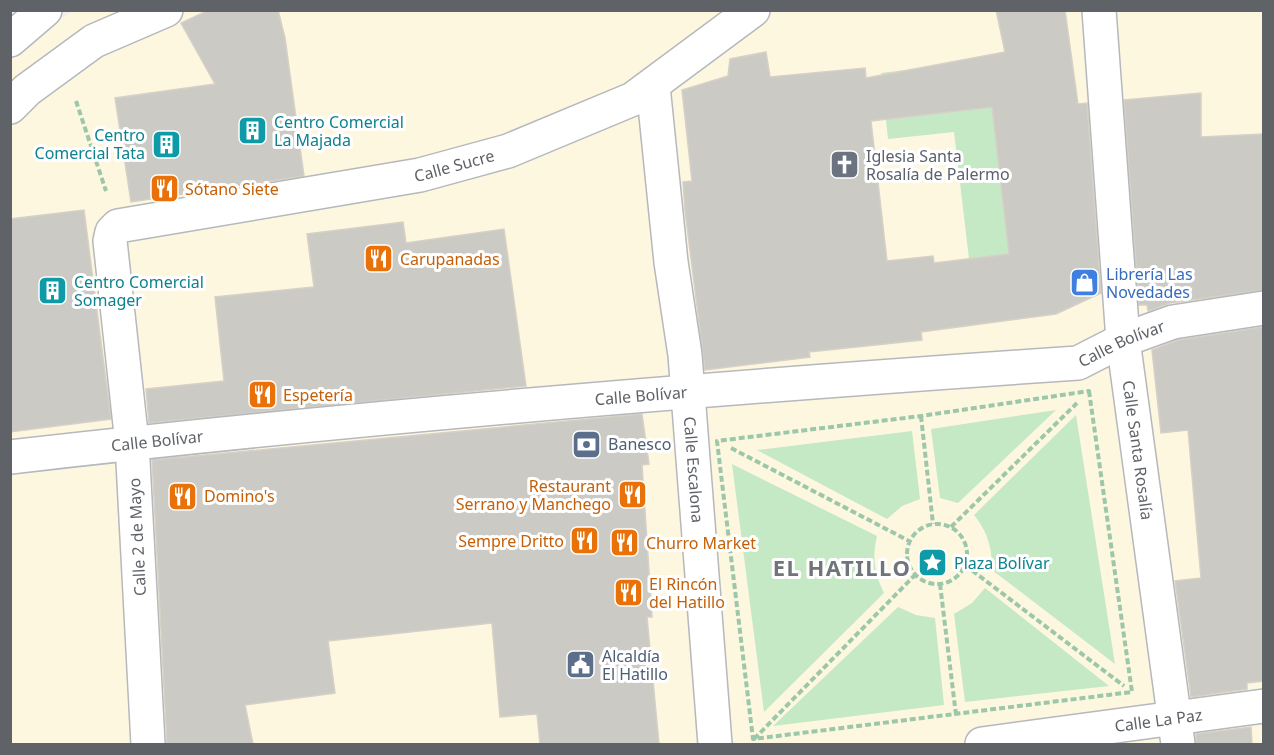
<svg xmlns="http://www.w3.org/2000/svg" width="1274" height="755" font-family="'Noto Sans',sans-serif">
<style>
.commercial{fill:#fef7e0}
.green{fill:#c5e8c5}
.building{fill:#cccac5;stroke:#d6d1c6;stroke-width:1.5;fill-rule:evenodd}
.lines{fill:none;stroke-linecap:round;stroke-linejoin:round}
.minor-casing{stroke:#b5b8bc;stroke-width:36}
.path{stroke:#9cc7a9;stroke-width:4;stroke-dasharray:6 3;stroke-linecap:butt}
.minor{stroke:#fff;stroke-width:33}
.labels{text-anchor:middle;stroke-width:6;stroke-linejoin:round;paint-order:stroke}
.culture-label{font-size:16px;fill:#0d838f;stroke:#fff;text-anchor:start}
.worship-label{font-size:16px;fill:#5b616d;stroke:#fff;text-anchor:start}
.street-label{font-size:16px;fill:#5f6368;stroke:#fff}
.food-label{font-size:16px;fill:#c56008;stroke:#fff;text-anchor:start}
.shop-label{font-size:16px;fill:#366cbe;stroke:#fff;text-anchor:start}
.service-label{font-size:16px;fill:#4e5e75;stroke:#fff;text-anchor:start}
.district-label{font-size:22px;font-weight:bold;letter-spacing:1.5px;fill:#70757a;stroke:#fff}
</style>
<rect width="100%" height="100%" fill="#f1efe8"/>
<!-- commercial -->
<path class="commercial" d="M76,10L1263,11V744H11L10,57L39,30Z"/>
<!-- green -->
<path class="green" d="M913,69L919,115L992,107L1009,254L969,259L954,132L888,139L881,73Z
M1056,410L958,503L940,498L931,429Z
M1076,415L1115,664L992,570C992,547 988,533 974,515Z
M912,431L920,499L902,506L887,519L757,450Z
M732,464L877,536C872,558 874,572 884,593L764,712Z
M985,588L1109,686L965,702L954,614L972,603Z
M898,607L916,615L935,618L944,705L773,726Z"/>
<!-- building -->
<path class="building" d="M209,10H278L285,38L304,176L131,202L115,98L215,84L181,23Z
M996,10H1065L1078,104L1087,103L1101,293L1056,314L921,332L922,340L809,352L810,357L705,370L685,211L683,182L692,181L682,90L728,76L730,59L766,52L770,77L865,68L866,78L1005,52ZM992,107L1009,254L934,263L933,256L887,261L871,121Z
M1201,93V137L1263,134V290L1170,303L1148,311L1147,305H1139L1124,100Z
M84,210L111,419L10,432V219Z
M403,222L406,243L504,229L526,386L149,423L146,389L224,381L215,297L314,287L307,234Z
M1263,327V681L1247,683V689L1191,697L1175,581L1201,578L1188,430L1161,433L1152,350L1178,340Z
M642,414L649,464L642,465L652,617H647L659,744H540L537,714L500,717L492,623L328,641L335,693L245,705L253,744H167L152,460Z
M1251,727L1252,744H1196V734Z"/>
<g class="lines">
<defs>
<g id="minor">
<path id="s1" d="M1099,10L1123,340L1178,744"/>
<path d="M10,40L45,10"/>
<path id="s2" d="M653,86L671,262L685,355L715,744"/>
<path d="M10,107L27,90L94,41L166,10"/>
<path id="s3" d="M10,457C365,416 722,387 1078,363L1123,340L1173,322L1264,308"/>
<path id="s4" d="M148,744L132,443L110,241L112,232L118,226L420,175L508,151L633,99L753,10"/>
<path id="s5" d="M982,744L1264,706"/>
</g>
</defs>
<!-- minor casing -->
<use href="#minor" class="minor-casing"/>
<!-- path -->
<path class="path" d="M76,101L106,191
M1089,391L1132,692L753,739L717,441L921,416Z
M921,416L933,524
M731,448L911,542
M907 554a30 30 0 1 1 60 0a30 30 0 1 1-60 0Z
M951,527L1077,403
M965,565L1124,686
M940,584L956,715
M754,739L915,575"/>
<!-- minor -->
<use href="#minor" class="minor"/>
</g>
<!-- icons -->
<defs>
<symbol id="building-square" viewBox="-11 -11 22 22"><rect x="-9" y="-9" width="18" height="18" rx="4" fill="#0f9aa8" stroke="#fff"/><path d="M-4-6H4V6H1V3H-1V6H-4ZM-2.5-4.3h1.7v1.8h-1.7ZM.8-4.3h1.7v1.8H.8ZM-2.5-1h1.7V.8h-1.7ZM.8-1h1.7V.8H.8Z" fill="#fff"/></symbol>
<symbol id="church-square" viewBox="-11 -11 22 22"><rect x="-9" y="-9" width="18" height="18" rx="4" fill="#6b7280" stroke="#fff"/><path d="M-1.2-6h2.4v3.5h3.3v2.4h-3.3V6h-2.4V-.1h-3.3v-2.4h3.3Z" fill="#fff"/></symbol>
<symbol id="restaurant-square" viewBox="-11 -11 22 22"><rect x="-9" y="-9" width="18" height="18" rx="4" fill="#e8710a" stroke="#fff"/><path d="M-5-6h1v4h1v-4h1v4h1v-4h1v5L-1.5 .5V6h-2V.5L-5-1ZM5-6V6H3V1.5H1.5Q1.5-4 5-6Z" fill="#fff"/></symbol>
<symbol id="shop-square" viewBox="-11 -11 22 22"><rect x="-9" y="-9" width="18" height="18" rx="4" fill="#3f7fe0" stroke="#fff"/><path d="M-5-2.5h2.3a2.7 3.5 0 0 1 5.4 0H5L5.5 6h-11ZM-1.5-2.5h3a1.5 2.3 0 0 0-3 0Z" fill="#fff"/></symbol>
<symbol id="bank-square" viewBox="-11 -11 22 22"><rect x="-9" y="-9" width="18" height="18" rx="4" fill="#5c6f8a" stroke="#fff"/><path d="M-6-4H6V4H-6ZM0-2.3a2.3 2.3 0 1 0 0 4.6a2.3 2.3 0 1 0 0-4.6Z" fill="#fff"/></symbol>
<symbol id="sight-square" viewBox="-11 -11 22 22"><rect x="-9" y="-9" width="18" height="18" rx="4" fill="#0f9aa8" stroke="#fff"/><path d="M0-6L1.8-2.2L6-1.7L2.9 1.2L3.7 5.4L0 3.3L-3.7 5.4L-2.9 1.2L-6-1.7L-1.8-2.2Z" fill="#fff"/></symbol>
<symbol id="civic-square" viewBox="-11 -11 22 22"><rect x="-9" y="-9" width="18" height="18" rx="4" fill="#5c6f8a" stroke="#fff"/><path d="M-.6-6.5H3V-4.5H.6V-3L4-1V1h2V6H-6V1h2V-1L-.6-3ZM-1.2 2.5V6h2.4V2.5Z" fill="#fff"/></symbol>
</defs>
<g fill-rule="evenodd">
<use href="#building-square" x="236" y="114" width="33" height="33"/>
<use href="#building-square" x="150" y="128" width="33" height="33"/>
<use href="#church-square" x="828" y="148" width="33" height="33"/>
<use href="#restaurant-square" x="148" y="172" width="33" height="33"/>
<use href="#restaurant-square" x="362" y="242" width="33" height="33"/>
<use href="#shop-square" x="1068" y="266" width="33" height="33"/>
<use href="#building-square" x="36" y="274" width="33" height="33"/>
<use href="#restaurant-square" x="246" y="378" width="33" height="33"/>
<use href="#bank-square" x="570" y="428" width="33" height="33"/>
<use href="#restaurant-square" x="616" y="478" width="33" height="33"/>
<use href="#restaurant-square" x="166" y="480" width="33" height="33"/>
<use href="#restaurant-square" x="568" y="524" width="33" height="33"/>
<use href="#restaurant-square" x="608" y="526" width="33" height="33"/>
<use href="#sight-square" x="916" y="546" width="33" height="33"/>
<use href="#restaurant-square" x="612" y="576" width="33" height="33"/>
<use href="#civic-square" x="564" y="648" width="33" height="33"/>
</g>
<g class="labels">
<!-- culture labels -->
<g class="culture-label">
<text x="274" y="128">Centro Comercial<tspan x="274" dy="18">La Majada</tspan></text>
<text x="145" y="141" text-anchor="end">Centro<tspan x="145" dy="18">Comercial Tata</tspan></text>
<text x="74" y="288">Centro Comercial<tspan x="74" dy="18">Somager</tspan></text>
<text x="954" y="569">Plaza Bolívar</text>
</g>
<!-- worship labels -->
<g class="worship-label">
<text x="866" y="162">Iglesia Santa<tspan x="866" dy="18">Rosalía de Palermo</tspan></text>
</g>
<!-- street labels -->
<g class="street-label">
<text dy="6" stroke="none"><textPath href="#s4" startOffset="864">Calle Sucre</textPath></text>
<text dy="6" stroke="none"><textPath href="#s3" startOffset="1120">Calle Bolívar</textPath></text>
<text dy="6" stroke="none"><textPath href="#s3" startOffset="634">Calle Bolívar</textPath></text>
<text dy="6" stroke="none"><textPath href="#s3" startOffset="148">Calle Bolívar</textPath></text>
<text dy="6" stroke="none"><textPath href="#s1" startOffset="442">Calle Santa Rosalía</textPath></text>
<text dy="6" stroke="none"><textPath href="#s2" startOffset="386">Calle Escalona</textPath></text>
<text transform="translate(137 537) rotate(-93)" y="6">Calle 2 de Mayo</text>
<text dy="6" stroke="none"><textPath href="#s5" startOffset="178">Calle La Paz</textPath></text>
</g>
<!-- food labels -->
<g class="food-label">
<text x="185" y="195">Sótano Siete</text>
<text x="400" y="265">Carupanadas</text>
<text x="283" y="401">Espetería</text>
<text x="611" y="492" text-anchor="end">Restaurant<tspan x="611" dy="18">Serrano y Manchego</tspan></text>
<text x="204" y="502">Domino's</text>
<text x="564" y="547" text-anchor="end">Sempre Dritto</text>
<text x="646" y="549">Churro Market</text>
<text x="649" y="590">El Rincón<tspan x="649" dy="18">del Hatillo</tspan></text>
</g>
<!-- shop labels -->
<g class="shop-label">
<text x="1106" y="280">Librería Las<tspan x="1106" dy="18">Novedades</tspan></text>
</g>
<!-- service labels -->
<g class="service-label">
<text x="608" y="450">Banesco</text>
<text x="602" y="662">Alcaldía<tspan x="602" dy="18">El Hatillo</tspan></text>
</g>
<!-- district labels -->
<g class="district-label">
<text x="842" y="576">EL HATILLO</text>
</g>
</g>
<!-- border -->
<rect width="1274" height="755" fill="none" stroke="#5f6368" stroke-width="24"/>
</svg>
